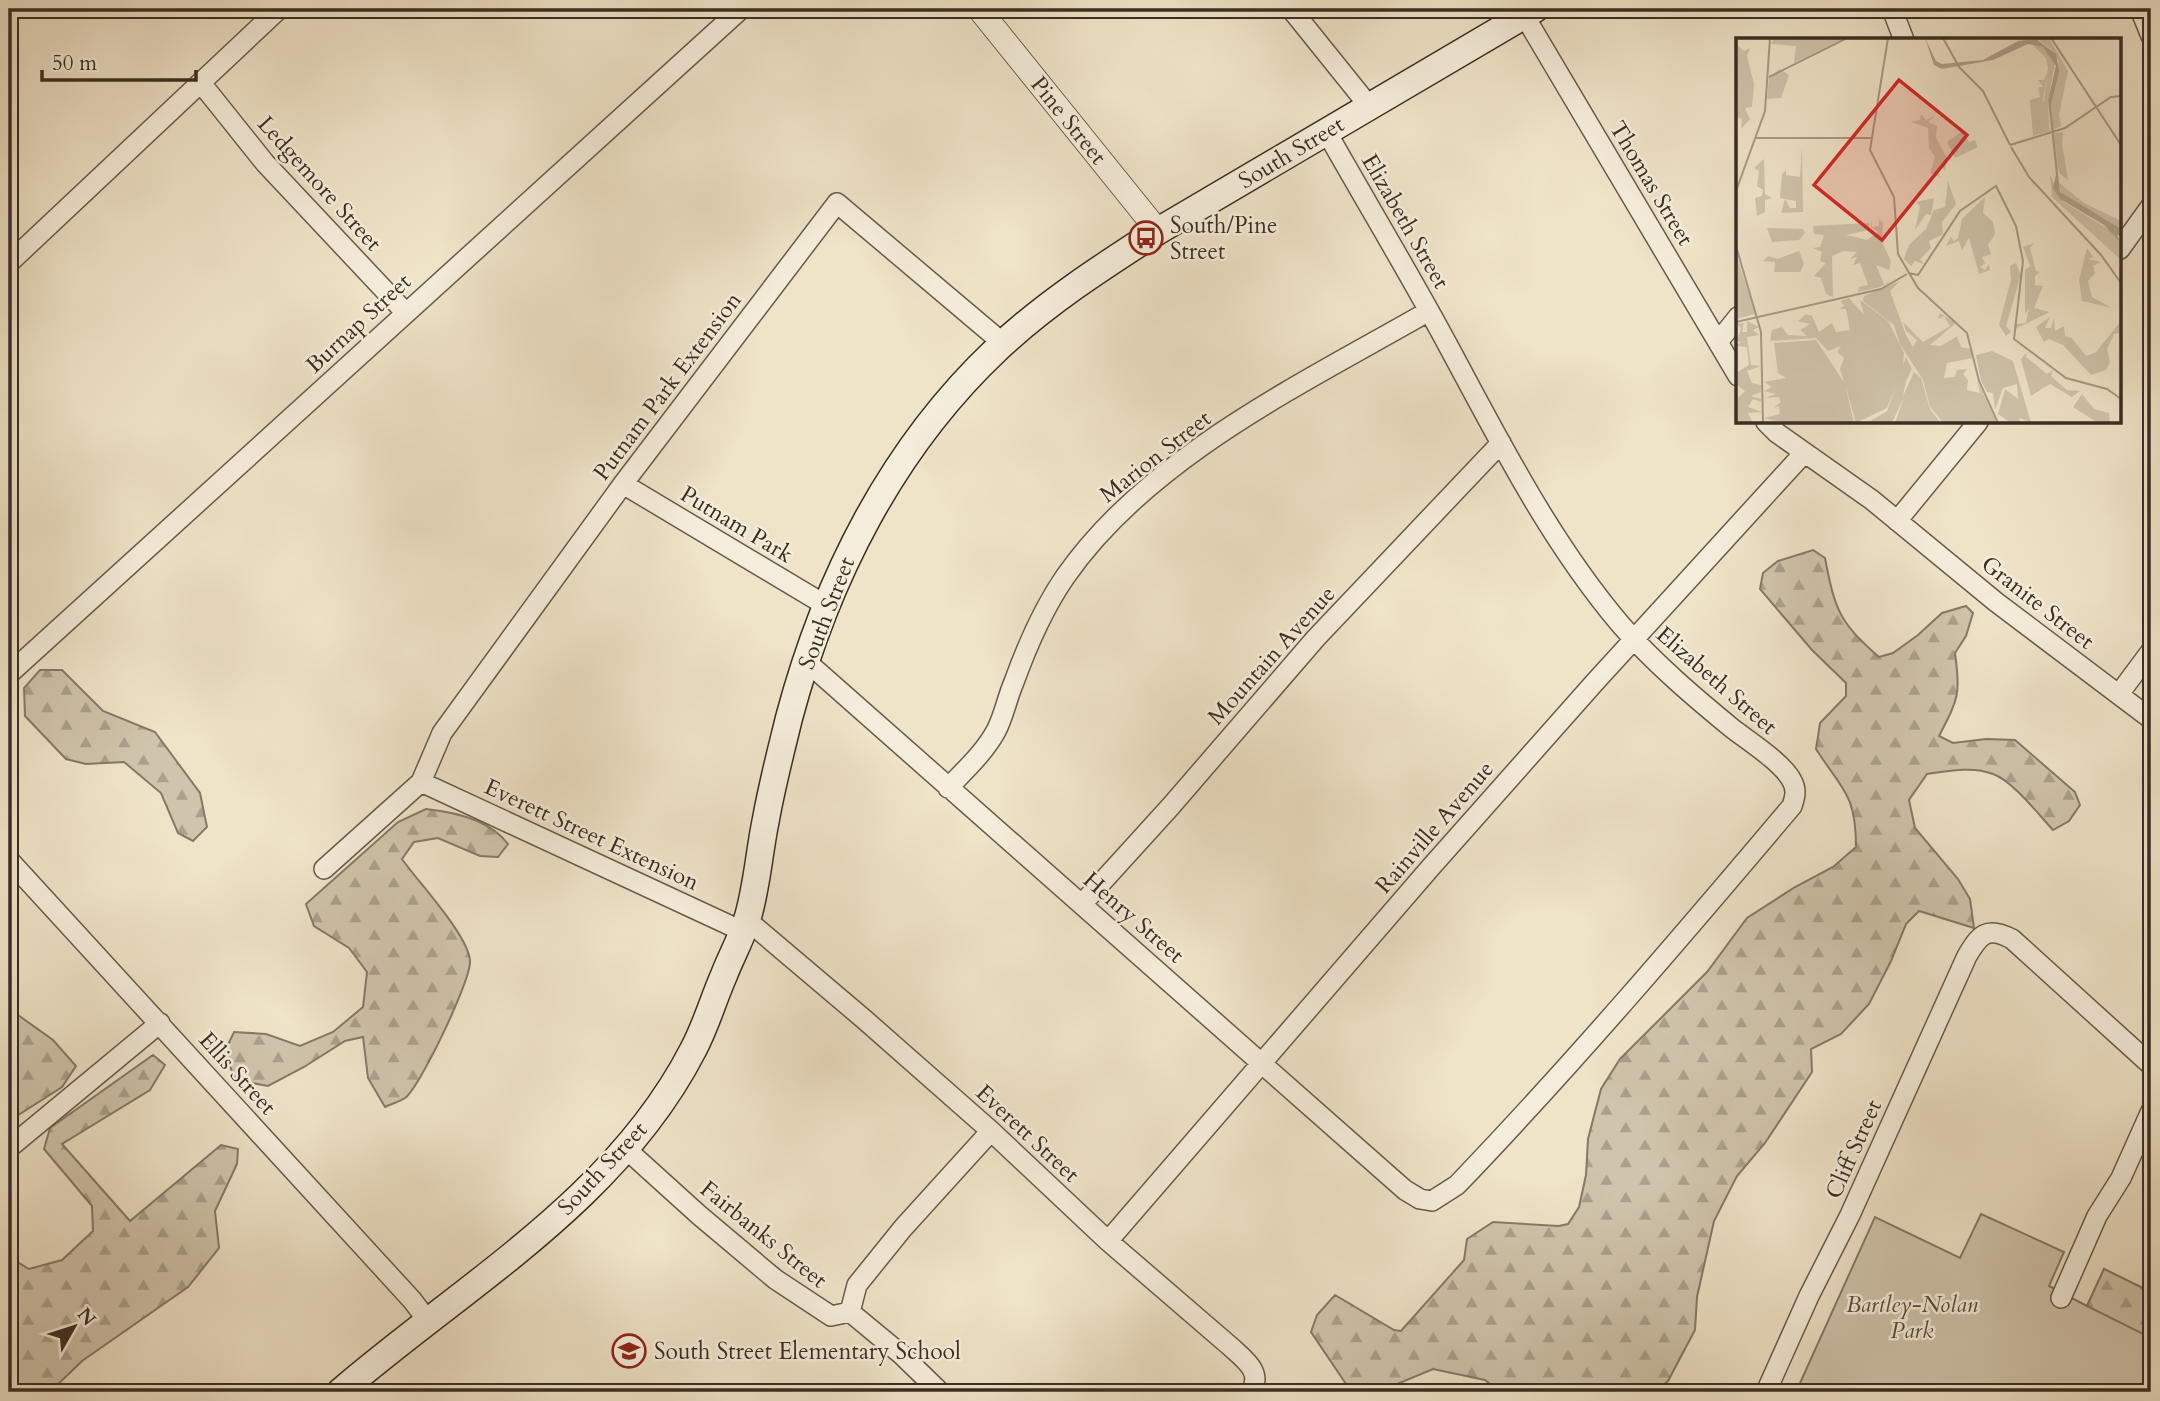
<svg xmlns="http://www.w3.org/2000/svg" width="2160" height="1401" font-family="Cardo,serif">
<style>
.green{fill:#d0c4ac;stroke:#857968;stroke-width:2}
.forest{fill:url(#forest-firs);stroke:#857968;stroke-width:2}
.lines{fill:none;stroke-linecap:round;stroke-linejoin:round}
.minor-casing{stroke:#675b4c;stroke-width:22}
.tertiary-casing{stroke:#675b4c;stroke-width:25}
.secondary-casing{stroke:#3a2e23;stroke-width:29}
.minor{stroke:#f5eddb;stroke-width:19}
.tertiary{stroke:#f5eddb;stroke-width:23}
.secondary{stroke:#f5eddb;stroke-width:26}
.labels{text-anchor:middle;stroke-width:5;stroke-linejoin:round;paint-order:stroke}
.street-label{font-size:23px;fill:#3a2e23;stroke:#f5eddb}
.poi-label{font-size:23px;fill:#3a2e23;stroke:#f5eddb;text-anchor:start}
.park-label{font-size:23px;font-style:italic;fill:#584c3e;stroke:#f5eddb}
.inset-road{fill:none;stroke:#a79b86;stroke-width:2}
.view{fill:#d62828;fill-opacity:0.15;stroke:#d62828;stroke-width:3.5}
.inset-edge{fill:none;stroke:#3a2e23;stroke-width:3.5}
</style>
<defs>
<pattern id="forest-firs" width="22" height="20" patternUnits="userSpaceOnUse" patternTransform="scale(1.75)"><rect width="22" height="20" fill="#d0c4ac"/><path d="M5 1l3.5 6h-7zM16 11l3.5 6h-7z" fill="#aaa08c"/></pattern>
</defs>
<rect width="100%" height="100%" fill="#efe3c8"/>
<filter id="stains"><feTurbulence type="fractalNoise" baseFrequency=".00286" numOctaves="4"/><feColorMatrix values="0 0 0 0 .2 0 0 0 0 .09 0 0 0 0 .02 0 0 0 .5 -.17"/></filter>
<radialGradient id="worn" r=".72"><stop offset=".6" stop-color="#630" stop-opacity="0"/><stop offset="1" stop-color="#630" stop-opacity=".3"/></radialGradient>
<!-- green -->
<path class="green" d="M1981,1214L2064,1252L2049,1286L2087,1306L2104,1269L2151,1292V1375L2143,1392H1796L1875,1217L1960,1258Z"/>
<!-- forest -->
<path class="forest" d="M1813,550L1825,558C1835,610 1839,622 1879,657L1893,653L1918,635L1942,613L1966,606L1973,613L1966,636L1955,653C1961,695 1958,699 1939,736L1953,743L1986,739L2015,740L2075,792L2080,805L2069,821L2053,830C2038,814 2013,781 1993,774C1973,766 1948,771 1927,774L1909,800L1915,828L1958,879L1970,899L1974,928L1919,911L1906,924L1891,961L1869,1004L1841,1034L1811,1049L1812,1072L1765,1143L1737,1176L1714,1221L1697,1297L1695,1330L1668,1381L1654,1392H1500L1485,1380L1433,1369L1397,1384L1390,1392H1346V1384L1311,1332L1317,1315L1335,1295L1394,1330L1401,1331L1464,1260L1467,1239L1493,1222L1559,1226L1568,1224L1579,1207L1586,1175L1588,1139L1601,1089L1620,1059L1707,972L1747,918L1795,887L1833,867L1856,847C1856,793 1842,790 1816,749L1820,723L1846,696V683L1812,650L1760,589L1763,573L1778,561Z
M40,670H62L103,711L155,732L200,793L207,827L193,841L178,833L161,793L124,762L86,764L66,759L25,716L24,688Z
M426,809C455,812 490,820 508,844L498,857L480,856L438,838L414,842L402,859C418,882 470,937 470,962C470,982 420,1087 405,1098C399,1102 391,1104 385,1107L368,1078L363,1037L345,1041L304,1067L268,1086L236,1080L224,1053L234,1032L266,1034L300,1046L333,1032L363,1007L367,972L349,948L314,926L306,904L398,822Z
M18,1015L53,1040L76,1066L62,1087L9,1121V1016Z
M153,1055L165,1065L150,1090L62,1144L130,1221L221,1145L238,1149L237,1164L215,1211L219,1248L188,1287L82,1361L50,1392H9V1257L29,1269L62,1260L93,1231L92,1206L44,1149L50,1128Z
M2104,1269L2151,1292V1338L2087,1306Z"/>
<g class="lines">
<defs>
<path id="minor" d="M1291,9L1369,106
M1892,9L1904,40
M2140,9L2151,36
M1524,15L1738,376
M201,83L265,163L405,312
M2120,249L2151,206
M9,263L279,9
M1718,342L1738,317
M1766,422L1777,433L1872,500L1996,602L2151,719
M623,484L827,606
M1897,521L1978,422
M807,662L1405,1190L1420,1199L1432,1201L1457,1185C1574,1063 1683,935 1792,806C1795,797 1797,790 1792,781C1783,763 1750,742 1733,729C1694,697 1654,663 1621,625C1548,539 1497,436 1444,338C1406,268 1365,200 1326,131
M9,674L741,9
M2119,694L2151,651
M421,782L742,931
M948,788C965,770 984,753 996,731C1004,716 1007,698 1014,682C1027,646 1043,609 1065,577C1149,456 1304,383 1429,311
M9,860L412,1300L428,1321
M324,869L421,782L442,733L623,484L837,203L1004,344
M1082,904L1171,806L1316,638L1501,443
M747,920L865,1020L991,1131L1108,1241L1231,1347C1245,1360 1263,1372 1251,1392
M9,1148L160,1023
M626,1149L699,1215L775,1279L831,1316L850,1312L902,1355L940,1392
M1108,1241L1431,867L1595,682L1804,453
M2061,1298L2097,1216L2121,1178L2151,1111
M850,1312L857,1285L903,1228L991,1131
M1766,1392L1809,1296L1850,1215L1967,956C1980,934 1987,926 2012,939L2151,1065"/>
<path id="tertiary" d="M979,9L1158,231"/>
<path id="secondary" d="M340,1392C463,1286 616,1200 693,1050C706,1026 713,1000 724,975C731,957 741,939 747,920C757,888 759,852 766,819C772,785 781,751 789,718C826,579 892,448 997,349C1046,303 1102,267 1158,231L1535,9"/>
</defs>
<!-- minor casing -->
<use href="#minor" class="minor-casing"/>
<!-- tertiary casing -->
<use href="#tertiary" class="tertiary-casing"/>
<!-- secondary casing -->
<use href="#secondary" class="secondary-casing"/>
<!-- minor -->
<use href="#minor" class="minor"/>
<!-- tertiary -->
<use href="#tertiary" class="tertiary"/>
<!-- secondary -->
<use href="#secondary" class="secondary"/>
</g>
<!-- icons -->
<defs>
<symbol id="bus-ring" viewBox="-11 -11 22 22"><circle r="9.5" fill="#f5eddb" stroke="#8f2418" stroke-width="1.5"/><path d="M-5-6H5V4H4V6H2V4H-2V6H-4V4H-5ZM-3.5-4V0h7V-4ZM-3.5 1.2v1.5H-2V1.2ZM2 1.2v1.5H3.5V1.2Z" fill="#8f2418"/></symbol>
<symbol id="school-ring" viewBox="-11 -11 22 22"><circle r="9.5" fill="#f5eddb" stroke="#8f2418" stroke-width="1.5"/><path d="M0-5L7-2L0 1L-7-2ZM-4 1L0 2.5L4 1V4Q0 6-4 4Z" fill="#8f2418"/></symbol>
</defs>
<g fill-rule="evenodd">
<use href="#bus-ring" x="1127" y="219" width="38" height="38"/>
<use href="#school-ring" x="610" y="1332" width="38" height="38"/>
</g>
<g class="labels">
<!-- street labels -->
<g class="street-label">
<text transform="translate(1069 120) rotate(51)" y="8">Pine Street</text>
<text transform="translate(1291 152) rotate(-31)" y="8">South Street</text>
<text transform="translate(320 183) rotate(48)" y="8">Ledgemore Street</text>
<text transform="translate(1652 183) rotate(59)" y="8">Thomas Street</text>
<text transform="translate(1406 221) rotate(60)" y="8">Elizabeth Street</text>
<text transform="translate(358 323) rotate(-43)" y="8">Burnap Street</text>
<text transform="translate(667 386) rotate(-53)" y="8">Putnam Park Extension</text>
<text transform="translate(1155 456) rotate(-38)" y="8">Marion Street</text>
<text transform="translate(737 524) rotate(31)" y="8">Putnam Park</text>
<text transform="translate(2038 602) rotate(38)" y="8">Granite Street</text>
<text transform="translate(826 613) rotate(-69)" y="8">South Street</text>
<text transform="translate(1271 655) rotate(-48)" y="8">Mountain Avenue</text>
<text transform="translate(1717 680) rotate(41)" y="8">Elizabeth Street</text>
<text transform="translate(1434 827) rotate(-49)" y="8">Rainville Avenue</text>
<text transform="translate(592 834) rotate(25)" y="8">Everett Street Extension</text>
<text transform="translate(1134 917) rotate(41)" y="8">Henry Street</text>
<text transform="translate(238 1073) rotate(48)" y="8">Ellis Street</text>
<text transform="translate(1028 1133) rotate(43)" y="8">Everett Street</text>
<text transform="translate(1853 1149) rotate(-66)" y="8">Cliff Street</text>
<text transform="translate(602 1168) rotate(-47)" y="8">South Street</text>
<text transform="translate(764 1234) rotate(39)" y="8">Fairbanks Street</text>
</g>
<!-- poi labels -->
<g class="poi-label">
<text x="1170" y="233">South/Pine<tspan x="1170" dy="26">Street</tspan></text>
<text x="654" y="1359">South Street Elementary School</text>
</g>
<!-- park labels -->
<g class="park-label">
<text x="1912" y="1312">Bartley-Nolan<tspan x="1912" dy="26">Park</tspan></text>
</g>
</g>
<!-- overview -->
<g transform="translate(1736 38)">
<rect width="385" height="385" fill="#efe3c8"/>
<path d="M44,31L53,37L45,60L31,61L33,39ZM312,33L307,62L314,93L297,98L294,62L304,59L302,49H307L302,42H308ZM227,93L233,104L239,102L242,109L219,120L211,104ZM198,160L195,177L190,176L179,192L184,168L180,164Z" fill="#d0c4ac"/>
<path d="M300,0H313L332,33L323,77L325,88L317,92L315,67L323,23L316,12ZM295,5L307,9L319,25L312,62L313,87L307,72L312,30L310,20ZM0,6L8,13L14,10L11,18L18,46L16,69L9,70L14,81L5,91L6,81L0,79ZM185,76L190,82L199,78L192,84L201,88L200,100L211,120L209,133L206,129L201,132L204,139L194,135L199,119L193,110L192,90L175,84L184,82ZM327,94L326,105L332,142L323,135L319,106L318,95ZM66,109L67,174L45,175L49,161L54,170H60V163L44,160L46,136L50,132V137L64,139ZM28,121L29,156L36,160L29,162V174L21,178L19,160L26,158L27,152L21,148L23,133L18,130ZM314,137L326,163L377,194L385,205V222L316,159ZM212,143L220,166L206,184L207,196L193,203L195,210L184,221L188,226L179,223L175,228L168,221L173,207L190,191L198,172L209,169ZM322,144L348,165L385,183V191L326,157ZM249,159L247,175L257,184L259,196L252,207L255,216L246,219L249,225L244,229L249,232L253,226L254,232L243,236L233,200L226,212L223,203L210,208L215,199L218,203L222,200L226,181ZM136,181V189L143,188V181L147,185L146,204L155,223L153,232L140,227L148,246L158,241L144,249L122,254L123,249L132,247L124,225L117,227L121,219L114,221L121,214L107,213L96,218L97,259L90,256L85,240L78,238L90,225L84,223L86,214L77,210L84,209L88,197L78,196L77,188L133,185V192L110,197L131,202L142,194L135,189ZM31,190L67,191L69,195L63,202L36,204ZM298,205L294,210L300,233L304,234L299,238V247L307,248L298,270L314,274L279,291L280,286L290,285L293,270L289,276V232L294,228L287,209ZM351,210L357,219L363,217L352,221L365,224L357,228L359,235L352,243L356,259L376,270L346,263L343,242ZM63,213L68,226L64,234H38L39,224L27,223L32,218L41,221ZM280,225L285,237L270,288L275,294L270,298L263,287L275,242L274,228ZM164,243L154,253L170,297L177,309L181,302L170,293L167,284L187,304L214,288L208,278L202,281L204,275L220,285L194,307L205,308L221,298L225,309L235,311L236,320L211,325L208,340L219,339L221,332L231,331L227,336L232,342L231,352L244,355L241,343L261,385H207L194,369L187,342L164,306L158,287L127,263L128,258ZM113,260L128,277L124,262L152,283L168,315L167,330L151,370L120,385L109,346L118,385H47L28,380L44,376L43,368L38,370L45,364L43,359L29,360L40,356L28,353L36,349L28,344L50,340L42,335L38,305L80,302L108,344L104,331L108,320L101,314L105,308L92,313L80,300L34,303L36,292L46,289L52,297L71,298L64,292L74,286L62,283L70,276L76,278L83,294L96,285L100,294L114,292L110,271H103L108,268L105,263ZM314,279L309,290H315L318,280L319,293L328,288L329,298L336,300L350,318L360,314L385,283L383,295L378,296L371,311L374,324L370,332L355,337L327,307L313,301L308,304L300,289ZM11,283L23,289L17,292L23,297L11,299L15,327L25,328L11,333L16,345L25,347V354L15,358L25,361V364L17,361L12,369L26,374L12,375L17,385H0V362L9,353L0,346V335L13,327L11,309L0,308L5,304L1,303L5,290L0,286L8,285L6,294H11ZM256,313L277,323L295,385L284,380L283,385H275L262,376L269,351L282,361L281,346L267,350L259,372L257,355L251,354L245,343L240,317ZM291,314L290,319L311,336L317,332L315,338L331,352L344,353L336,359L314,346L295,358L285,321ZM170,319L176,331L170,343L167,358L178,334L185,340L194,371L205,385H159L168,359L156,385L133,384L151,373ZM346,356L358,371L373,375L374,385H362L337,369Z" fill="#d0c4ac"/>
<path d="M38,0H108L58,25L60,8L35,6ZM0,215L19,276L0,281Z" fill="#d0c4ac"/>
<path d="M189,0L200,23L206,26L247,22L282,3L300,1L320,16L323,33L315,67L324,154L385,191V198L381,197L385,205L368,187L324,161L317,150L320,137L312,62L320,28L307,9L292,6L257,22L206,31L198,27Z" fill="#b1a590"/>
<path class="inset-road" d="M152,0L134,112L158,159L162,216L182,250L231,295L243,343L262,385M207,0L223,29L247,53L274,107M315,0L385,107M33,39L111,0M19,100H135M274,107L329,90L375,59L385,58M275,109L293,139L365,217L385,245M0,153L29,73L34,0M0,208L25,294L27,385M172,235L182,237L224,173L260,148L280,188L287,223L278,301L330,340L371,351L385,361M0,284L145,251L171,236"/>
<path class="view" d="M163,42L231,97L146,202L78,147Z"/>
<rect width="385" height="385" class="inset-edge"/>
</g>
<!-- margin -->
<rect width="2160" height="1401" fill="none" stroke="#efe3c8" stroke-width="35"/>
<rect x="10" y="10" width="2139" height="1380" fill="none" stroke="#3a2e23" stroke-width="3.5"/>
<rect x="18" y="18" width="2125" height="1366" fill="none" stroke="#3a2e23" stroke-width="2"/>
<!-- north arrow -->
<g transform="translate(74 1327) rotate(51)" stroke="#f5eddb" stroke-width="5" paint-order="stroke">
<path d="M0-5L12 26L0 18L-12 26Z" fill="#3a2e23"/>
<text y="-10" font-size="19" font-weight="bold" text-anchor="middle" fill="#3a2e23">N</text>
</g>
<!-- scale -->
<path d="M42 70v10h154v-10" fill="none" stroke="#3a2e23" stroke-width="3.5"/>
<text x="52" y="70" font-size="21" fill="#3a2e23" stroke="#f5eddb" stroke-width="5" paint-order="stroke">50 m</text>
<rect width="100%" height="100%" filter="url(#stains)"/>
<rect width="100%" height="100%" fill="url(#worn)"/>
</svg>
